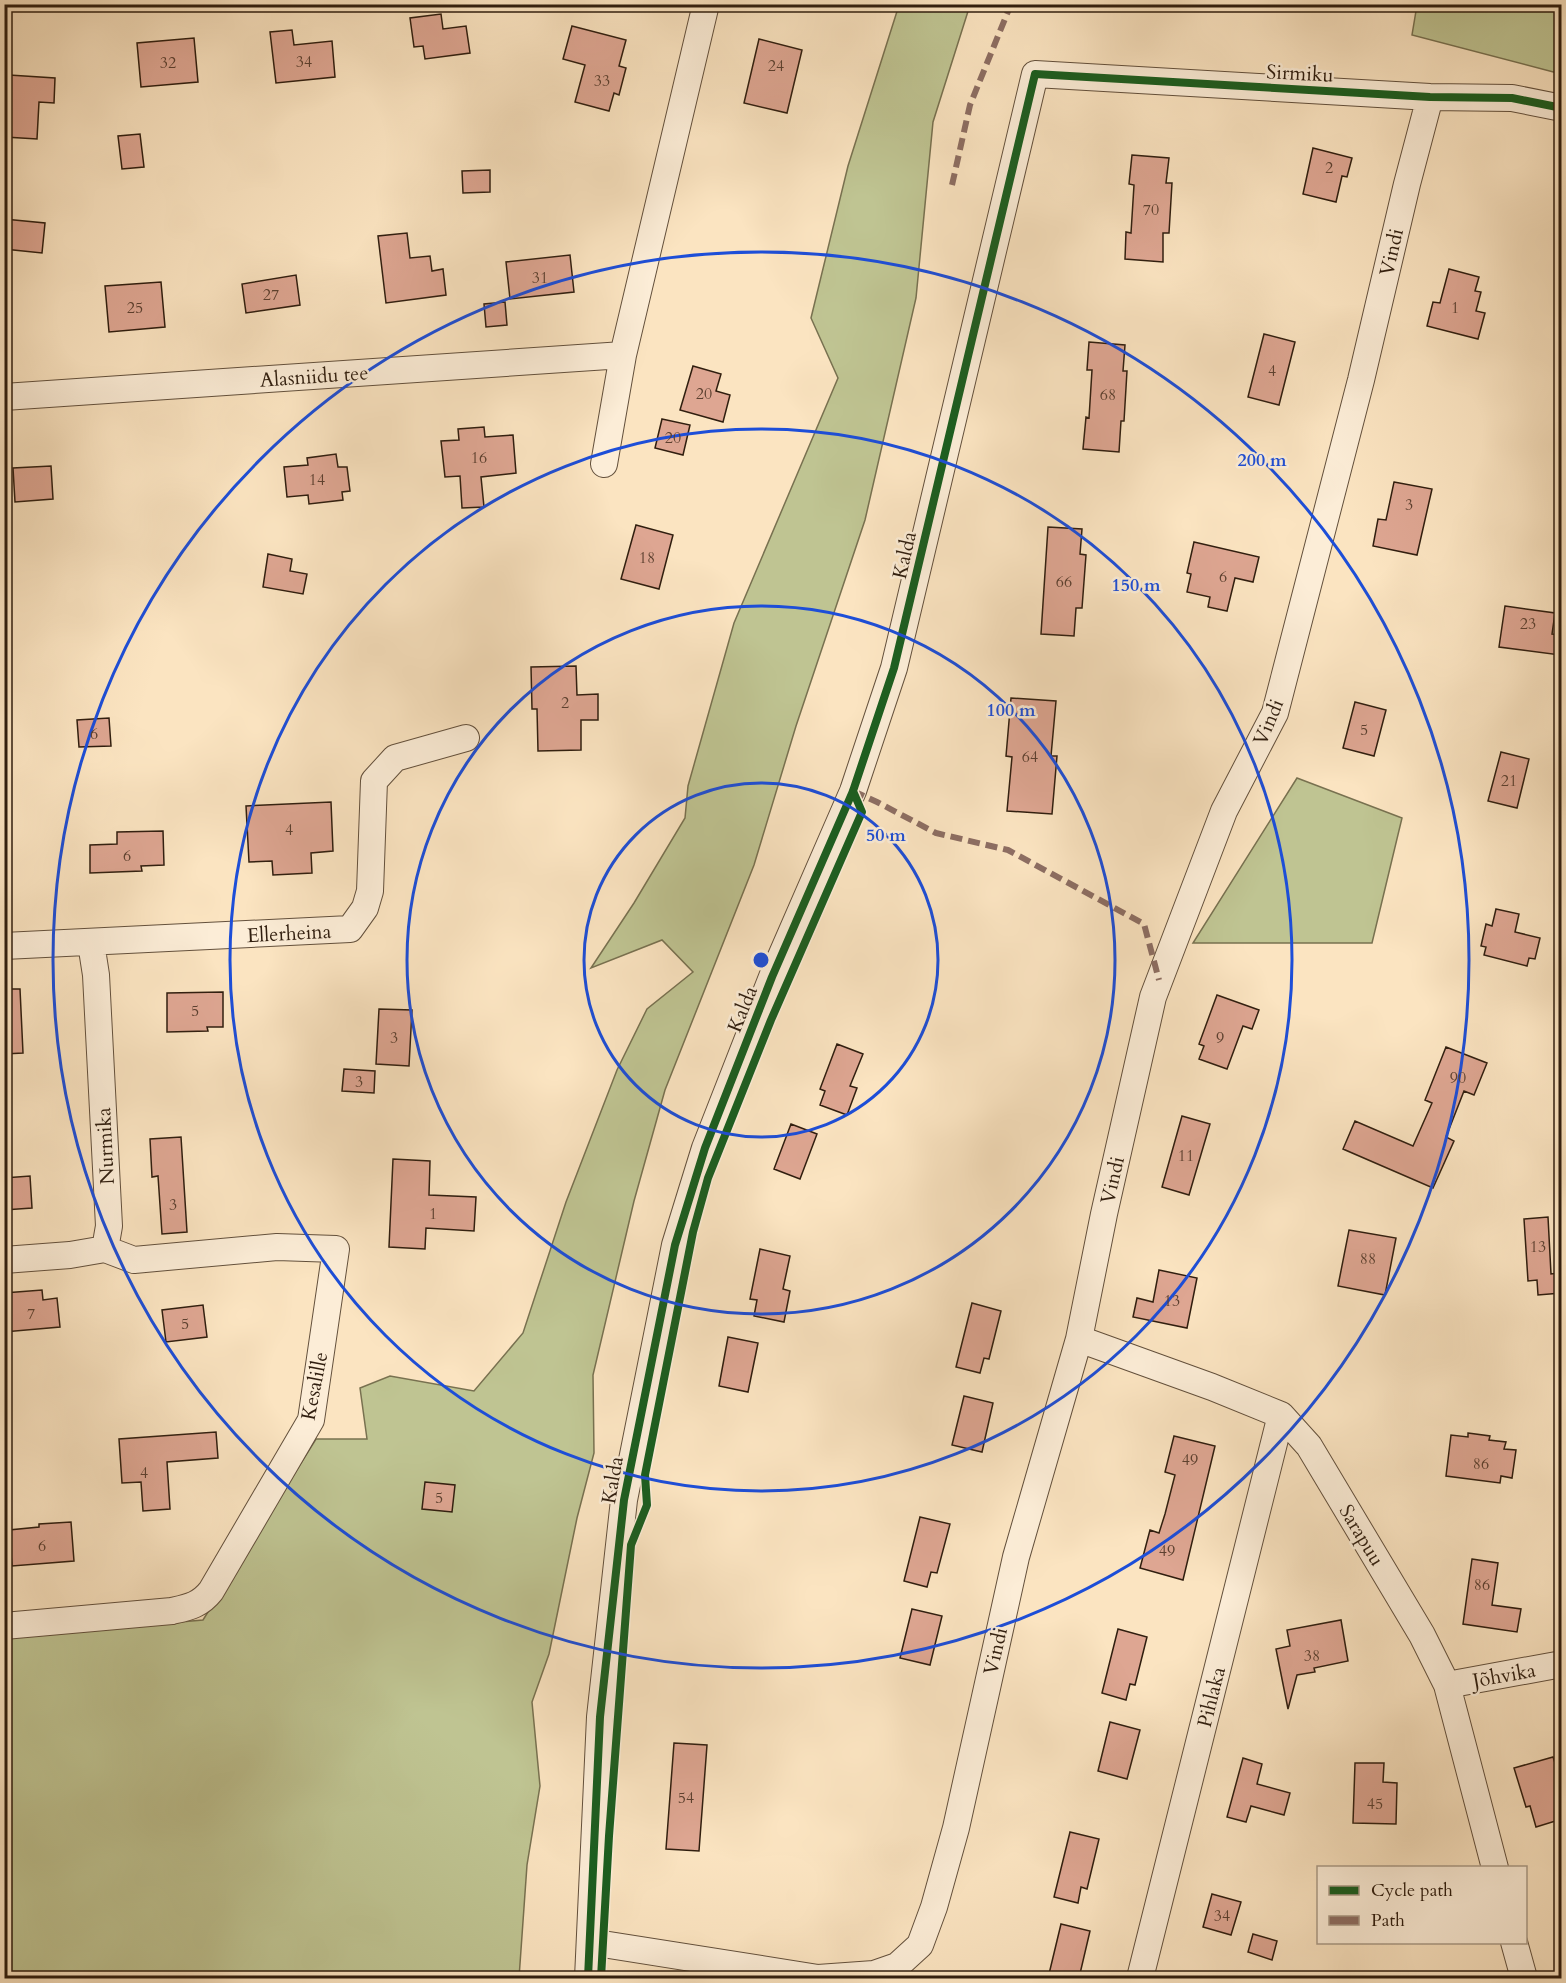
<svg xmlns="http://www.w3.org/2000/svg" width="1566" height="1983" font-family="Cardo,serif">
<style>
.green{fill:#bfc492;stroke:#787150;stroke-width:1.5}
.building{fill:#dea692;stroke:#301e0f;stroke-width:1.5}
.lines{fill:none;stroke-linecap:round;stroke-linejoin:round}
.minor-casing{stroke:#63503c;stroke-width:28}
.minor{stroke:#fcedd7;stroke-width:26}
.quiet{stroke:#8d6e63;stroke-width:6;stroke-dasharray:12 6;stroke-linecap:butt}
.cycleway-casing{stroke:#fcedd7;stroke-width:11}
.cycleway{stroke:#1b5e20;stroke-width:8}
.ring{fill:none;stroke:#1d4ed8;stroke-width:3}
.labels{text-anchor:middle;stroke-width:5;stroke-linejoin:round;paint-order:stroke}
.number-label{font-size:16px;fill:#5c4030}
.street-label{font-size:20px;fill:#301e0f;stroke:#fcedd7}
.centre{fill:#1d4ed8;stroke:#fcedd7;stroke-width:3}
.ring-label{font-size:18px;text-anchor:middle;font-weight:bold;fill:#1d4ed8;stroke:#fcedd7;stroke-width:5;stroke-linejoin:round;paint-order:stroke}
</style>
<rect width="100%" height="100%" fill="#fbe4c1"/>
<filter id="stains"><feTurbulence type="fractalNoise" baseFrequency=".00333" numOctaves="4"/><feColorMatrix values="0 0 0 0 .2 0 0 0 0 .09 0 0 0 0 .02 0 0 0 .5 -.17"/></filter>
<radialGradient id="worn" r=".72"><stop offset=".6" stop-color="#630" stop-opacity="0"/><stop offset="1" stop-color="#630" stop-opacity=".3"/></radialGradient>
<!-- green -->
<path class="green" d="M899,5H970L933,122L916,298L865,520L796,726L754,865L665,1090L634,1201L593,1375L594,1453L577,1518L549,1654L532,1702L540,1786L527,1865L519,1978H5V1637L203,1620L316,1439H367L360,1388L390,1376L474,1391L523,1333L566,1202L617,1070L647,1009L693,972L662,940L591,968L634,903L685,818L688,786L734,623L838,378L811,318L848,166Z
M1417,5H1561V74L1412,35Z
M1297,778L1402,818L1372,943H1193Z"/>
<!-- building -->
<path class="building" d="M441,14L443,29L466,26L470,53L425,59L423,46L414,47L410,18Z
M572,26L626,40L619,66L626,68L619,95L614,93L609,111L575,102L585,65L563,59Z
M292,30L294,45L332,41L335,77L276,83L270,32Z
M194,38L198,82L141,87L137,43Z
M759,39L802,50L787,113L744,103Z
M9,75L55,78L54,103L39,102L37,139L5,137Z
M140,134L144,167L122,169L118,136Z
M1313,148L1352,158L1347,177L1342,176L1336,202L1303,194Z
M1132,155L1169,158L1166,183H1172L1169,233H1163V262L1125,259L1126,232L1131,233L1134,185L1129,184Z
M490,170V192L463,193L462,171Z
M4,219L45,223L42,253L4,249Z
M407,233L410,258L430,256L432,271L443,269L446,295L386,303L378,236Z
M570,255L574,292L510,299L506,262Z
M1449,269L1479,277L1475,291L1481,292L1476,311L1485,313L1478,339L1427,326L1433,302L1440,303Z
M296,275L300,305L246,313L242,284Z
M161,282L165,327L109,332L105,286Z
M505,302L507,325L486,327L484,304Z
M1264,334L1295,342L1279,405L1248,397Z
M1089,342L1125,345L1123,371H1127L1124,421H1121L1119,452L1083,449L1086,417L1089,418L1092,370H1087Z
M693,366L721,374L716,391L730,395L723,422L680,410Z
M662,419L690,425L683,455L655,448Z
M484,427L485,437L513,435L516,473L481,477L484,507L462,508L460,476L445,477L441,441L459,440L458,429Z
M336,454L338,467H347L350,491L342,492L343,500L309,504L308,495L287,497L284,467L308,465L307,458Z
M51,466L53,499L15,502L13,468Z
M1394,482L1432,489L1417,555L1373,546L1378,519L1386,520Z
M636,525L673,535L659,589L621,579Z
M1048,527L1082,529L1080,554L1086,555L1082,608H1076L1074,636L1041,634Z
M1194,542L1259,557L1253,582L1235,578L1227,611L1208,607L1210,597L1187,592L1191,574L1187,573Z
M268,554L292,559L290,571L307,574L303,594L263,587Z
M1505,606L1555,613L1552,634L1562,635L1560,655L1499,647Z
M576,666L577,695L598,694V720H581V750L538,751L537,709H532L531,667Z
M1011,698L1056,701L1051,756H1057L1052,814L1007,811L1012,757L1006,756Z
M1355,702L1386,710L1374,756L1343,748Z
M109,718L111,746L79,747L77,720Z
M1501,752L1529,759L1517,808L1488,801Z
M331,802L333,851L311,853L312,873L273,875L272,861L249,862L246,806Z
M163,831L164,865L141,866L142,871L90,873V845L117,844V832Z
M1496,909L1519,914L1515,932L1540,938L1535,959L1529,958L1527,966L1484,955L1486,947L1481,946L1486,924L1492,926Z
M4,989H20L23,1053L4,1054Z
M223,992V1027H207L208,1031L167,1032V993Z
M1217,995L1259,1010L1252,1029L1243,1026L1227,1069L1199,1059L1204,1046L1199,1044Z
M379,1009L412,1010L409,1066L376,1064Z
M837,1044L863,1054L850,1086L857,1088L847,1115L820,1105L825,1091L820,1089Z
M1446,1047L1487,1063L1474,1095L1464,1091L1446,1137L1454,1141L1433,1188L1343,1149L1355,1121L1413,1146L1432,1103L1425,1100Z
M344,1069L375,1071L374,1093L342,1091Z
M1182,1116L1210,1124L1189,1195L1162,1187Z
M791,1124L817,1134L800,1179L774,1169Z
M181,1137L187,1232L162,1234L158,1176L152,1177L150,1139Z
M393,1159L430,1161L429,1195L476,1197L474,1231L426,1228L425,1249L389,1247Z
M30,1176L32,1208L4,1210V1178Z
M1548,1217L1551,1274L1559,1273L1561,1293L1538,1295L1537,1280L1528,1281L1524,1219Z
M1349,1230L1396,1238L1385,1295L1338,1286Z
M760,1249L790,1256L783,1289L790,1291L784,1322L754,1316L757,1300L750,1299Z
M1159,1270L1197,1278L1187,1328L1133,1317L1137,1298L1153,1302Z
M42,1290L43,1300L57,1298L60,1327L4,1332V1293Z
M972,1303L1001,1311L989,1359L984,1358L980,1373L956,1367Z
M203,1305L207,1337L166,1342L162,1310Z
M728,1337L758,1343L748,1392L719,1386Z
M964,1396L993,1403L982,1452L952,1445Z
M216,1432L218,1458L167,1462L170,1509L143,1511L141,1482L122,1483L119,1439Z
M1468,1433L1490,1436L1489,1440L1506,1442L1504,1449L1516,1450L1512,1478L1501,1476L1500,1483L1446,1476L1451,1435L1468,1437Z
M1174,1436L1215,1446L1183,1580L1140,1568L1150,1530L1159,1533L1165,1514L1175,1475L1165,1472Z
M425,1482L455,1485L452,1512L422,1509Z
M920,1517L950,1524L937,1573L931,1572L927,1587L904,1581Z
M71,1522L74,1561L12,1566L9,1530L39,1527V1524Z
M1472,1559L1498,1563L1492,1605L1521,1609L1517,1632L1463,1624Z
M912,1609L942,1616L930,1665L900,1658Z
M1341,1620L1348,1661L1314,1668L1315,1672L1297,1675L1288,1709L1276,1649L1290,1646L1287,1630Z
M1118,1629L1147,1637L1135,1685L1130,1684L1126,1700L1102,1693Z
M1110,1722L1140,1730L1127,1779L1098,1771Z
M674,1743L707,1745L699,1851L666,1849Z
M1553,1757L1562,1784V1819L1536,1827L1530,1806L1526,1807L1514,1768Z
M1243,1758L1262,1764L1257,1784L1290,1793L1284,1815L1251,1806L1246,1822L1227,1817Z
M1355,1763H1384L1383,1782L1397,1783L1396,1824L1353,1823Z
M1070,1832L1099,1839L1087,1889L1081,1887L1078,1903L1054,1897Z
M1212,1894L1241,1902L1231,1935L1203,1927Z
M1061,1924L1090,1931L1079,1978H1069L1049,1974Z
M1253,1934L1277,1941L1272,1960L1248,1952Z"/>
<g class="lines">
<defs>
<path id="minor" d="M4,397L623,355
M604,464L623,355L706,4
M4,946L350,929L365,908L370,891L374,781L395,758L466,738
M4,1260L70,1255L105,1249L109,1226L96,975L91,943
M1079,1339L1212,1387L1281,1415L1309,1446L1422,1635L1447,1685L1495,1868
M4,1626L172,1611C189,1607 200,1605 211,1591L311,1420L336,1249L277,1247L134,1260L105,1249
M1447,1685L1562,1664
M590,1942L818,1978L874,1974L897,1966L920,1945L934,1907L956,1828L1016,1557L1079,1339L1104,1214L1153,997L1224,811L1275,713L1361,380L1407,184L1430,97
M1514,1942L1524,1978
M588,1978L600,1717L624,1500L675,1245L705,1148L772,977L853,791L894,668L1035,74L1430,97L1512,98L1562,108
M1140,1978L1281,1415"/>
</defs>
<!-- minor casing -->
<use href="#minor" class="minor-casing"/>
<!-- minor -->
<use href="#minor" class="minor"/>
<!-- quiet -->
<path class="quiet" d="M952,185L970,105L1011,4
M853,791L877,802L936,833L1008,850L1144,924L1159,980"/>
<defs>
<path id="cycleway" d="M588,1978L600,1717L624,1500L675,1245L705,1148L772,977L853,791L894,668L1035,74L1430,97L1512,98L1562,108
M601,1978L609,1836L631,1545L647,1505L645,1475L693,1232L708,1178L771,1020L862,812L853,791"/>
</defs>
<!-- cycleway casing -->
<use href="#cycleway" class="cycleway-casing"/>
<!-- cycleway -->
<use href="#cycleway" class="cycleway"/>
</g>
<!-- distance rings -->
<g class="ring">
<circle cx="761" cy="960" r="177"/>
<circle cx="761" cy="960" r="354"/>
<circle cx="761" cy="960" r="531"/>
<circle cx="761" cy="960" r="708"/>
</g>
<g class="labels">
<!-- number labels -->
<g class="number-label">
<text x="304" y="67">34</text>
<text x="168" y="68">32</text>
<text x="776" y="71">24</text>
<text x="602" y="86">33</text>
<text x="1329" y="173">2</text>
<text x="1151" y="215">70</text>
<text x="540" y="283">31</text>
<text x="271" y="300">27</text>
<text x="135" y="313">25</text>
<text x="1455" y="313">1</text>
<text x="1272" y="376">4</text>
<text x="704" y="399">20</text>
<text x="1108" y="400">68</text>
<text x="673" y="443">20</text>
<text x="479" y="463">16</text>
<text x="317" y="485">14</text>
<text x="1409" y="510">3</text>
<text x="647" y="563">18</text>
<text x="1223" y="582">6</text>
<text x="1064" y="587">66</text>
<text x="1528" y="629">23</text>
<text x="565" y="708">2</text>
<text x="1364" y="735">5</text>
<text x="94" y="739">6</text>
<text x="1030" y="762">64</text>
<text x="1509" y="786">21</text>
<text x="289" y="835">4</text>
<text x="127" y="861">6</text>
<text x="195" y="1016">5</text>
<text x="394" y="1043">3</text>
<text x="1220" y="1043">9</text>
<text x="1458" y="1083">90</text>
<text x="359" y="1087">3</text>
<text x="1186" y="1161">11</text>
<text x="173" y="1210">3</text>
<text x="433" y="1219">1</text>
<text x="1538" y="1252">13</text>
<text x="1368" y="1264">88</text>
<text x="1172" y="1306">13</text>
<text x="31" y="1319">7</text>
<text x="185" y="1329">5</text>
<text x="1190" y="1465">49</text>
<text x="1481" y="1469">86</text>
<text x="144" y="1478">4</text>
<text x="439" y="1503">5</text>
<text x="42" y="1551">6</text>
<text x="1167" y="1556">49</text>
<text x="1482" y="1590">86</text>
<text x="1312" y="1661">38</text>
<text x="686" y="1803">54</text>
<text x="1375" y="1809">45</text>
<text x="1222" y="1921">34</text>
</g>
<!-- street labels -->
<g class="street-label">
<text transform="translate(1300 73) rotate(3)" y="7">Sirmiku</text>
<text transform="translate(1391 252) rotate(-77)" y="7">Vindi</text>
<text transform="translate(314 376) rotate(-4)" y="7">Alasniidu tee</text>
<text transform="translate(904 555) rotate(-77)" y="7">Kalda</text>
<text transform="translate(1268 722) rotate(-67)" y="7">Vindi</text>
<text transform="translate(289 933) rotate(-3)" y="7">Ellerheina</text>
<text transform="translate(742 1009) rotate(-68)" y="7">Kalda</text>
<text transform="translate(105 1146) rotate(-93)" y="7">Nurmika</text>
<text transform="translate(1112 1180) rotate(-77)" y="7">Vindi</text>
<text transform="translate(314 1386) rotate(-79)" y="7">Kesalille</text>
<text transform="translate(612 1480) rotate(-80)" y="7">Kalda</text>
<text transform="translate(1362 1535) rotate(59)" y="7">Sarapuu</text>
<text transform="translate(995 1651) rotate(-77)" y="7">Vindi</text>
<text transform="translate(1504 1675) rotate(-10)" y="7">Jõhvika</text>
<text transform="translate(1211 1697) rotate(-76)" y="7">Pihlaka</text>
</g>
</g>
<circle cx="761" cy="960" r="9" class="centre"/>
<g class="ring-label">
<text x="1262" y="466">200 m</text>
<text x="1136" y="591">150 m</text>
<text x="1011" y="716">100 m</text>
<text x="886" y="841">50 m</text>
</g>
<!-- margin -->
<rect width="1566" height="1983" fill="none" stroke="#fbe4c1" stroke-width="24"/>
<rect x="6" y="6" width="1554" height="1971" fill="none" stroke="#301e0f" stroke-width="3"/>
<rect x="12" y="12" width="1542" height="1959" fill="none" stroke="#301e0f" stroke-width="1.5"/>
<!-- legend -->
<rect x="1317" y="1866" width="210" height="78" fill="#fcedd7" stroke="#aa9a87" stroke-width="1.5"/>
<rect x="1329" y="1886" width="30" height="9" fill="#1b5e20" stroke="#aa9a87" stroke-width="1.5"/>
<text x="1371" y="1896" font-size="18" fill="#301e0f">Cycle path</text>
<rect x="1329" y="1916" width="30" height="9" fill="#8d6e63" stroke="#aa9a87" stroke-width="1.5"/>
<text x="1371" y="1926" font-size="18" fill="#301e0f">Path</text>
<rect width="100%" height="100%" filter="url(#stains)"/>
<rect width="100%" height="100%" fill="url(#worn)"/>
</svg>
